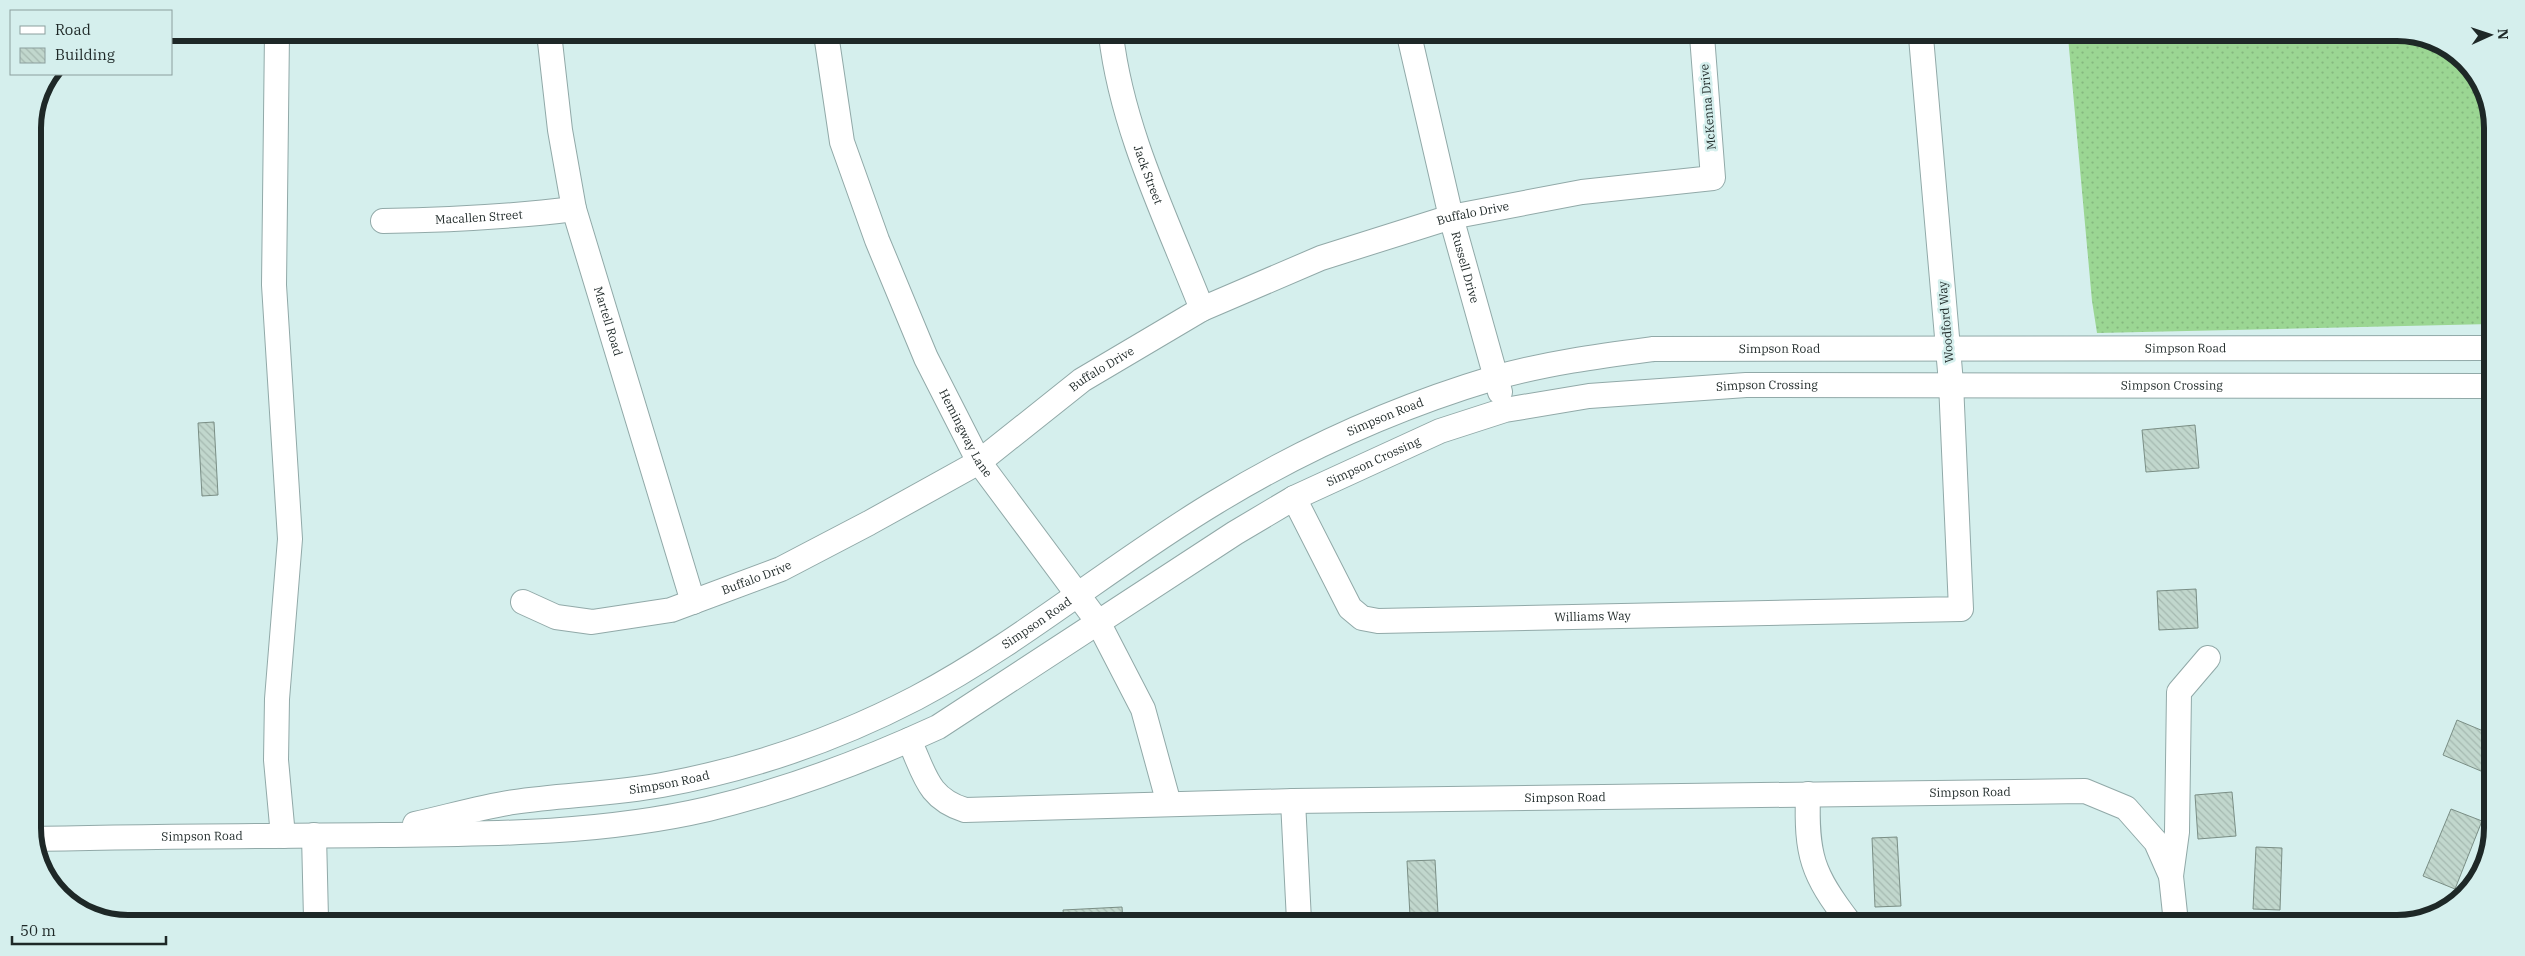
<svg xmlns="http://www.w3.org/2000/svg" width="2525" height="956" font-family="'IBM Plex Serif',serif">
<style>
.grass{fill:url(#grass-dots)}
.building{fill:url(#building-back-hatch);stroke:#7a8e85}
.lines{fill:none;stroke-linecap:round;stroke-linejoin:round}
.minor-casing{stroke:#91a9a8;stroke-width:26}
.minor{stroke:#fff;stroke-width:24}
.labels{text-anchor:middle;stroke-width:5;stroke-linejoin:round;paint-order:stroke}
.street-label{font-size:12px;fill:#1e2827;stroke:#d5efed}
.rim{fill:none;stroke:#1e2827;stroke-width:6}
</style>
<defs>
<pattern id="grass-dots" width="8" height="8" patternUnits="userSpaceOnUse" patternTransform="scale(1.25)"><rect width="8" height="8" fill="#9bd693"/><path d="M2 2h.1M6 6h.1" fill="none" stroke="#85b87f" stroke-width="1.8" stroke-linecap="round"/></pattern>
<pattern id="building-back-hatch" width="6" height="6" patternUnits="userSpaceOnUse" patternTransform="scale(1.25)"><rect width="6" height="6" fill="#c1d7cd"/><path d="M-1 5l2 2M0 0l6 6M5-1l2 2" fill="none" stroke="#a5b9b0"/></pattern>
</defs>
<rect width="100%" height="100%" fill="#d5efed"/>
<!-- grass -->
<path class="grass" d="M2068,37L2428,38L2472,70L2492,122L2491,324L2097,333L2092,301Z"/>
<!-- building -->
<path class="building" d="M214,422L218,495L202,496L198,423Z
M2195,425L2199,468L2146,472L2142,430Z
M2196,589L2198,628L2159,630L2157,591Z
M2457,720L2488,733V774L2443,755Z
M2232,792L2236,836L2198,839L2195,795Z
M2451,809L2482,821L2455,889L2423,876Z
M1897,837L1901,906L1875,907L1872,838Z
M2256,847L2282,848L2280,910L2253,909Z
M1435,860L1438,914L1410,916L1407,861Z
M1122,907L1123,921L1064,920L1063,910Z
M1027,916V920H1009V919Z"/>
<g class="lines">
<defs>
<g id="minor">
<path d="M277,33L274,285L290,539L277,699L276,760L283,836"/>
<path id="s1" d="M549,33L560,130L574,209L693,602"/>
<path id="s2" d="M826,34L842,142L877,240L926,358L979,462L1098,622L1143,709L1169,804"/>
<path id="s3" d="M1111,35C1122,130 1167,220 1202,309"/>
<path id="s4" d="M1409,35L1451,217L1500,392"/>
<path id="s5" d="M383,221C447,220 510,217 574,209"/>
<path id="s6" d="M1294,498L1350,608L1362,618L1378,621L1961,609L1951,383L1921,37"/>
<path id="s7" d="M523,602L556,617L592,622L671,610L781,569L869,523L979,462L1082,380L1202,309L1321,258L1451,217L1582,192L1713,178L1702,36"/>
<path id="s8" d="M909,740C925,774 927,798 965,810L1293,801L2085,791L2126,808L2156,842L2171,876L2176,923"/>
<path d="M1808,794C1806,855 1812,874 1849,922"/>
<path d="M1293,801L1299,921"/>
<path id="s9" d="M415,824C447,817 481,807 514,802C563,795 612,794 662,785C750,769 837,739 916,698C1022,642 1114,563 1216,502C1303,449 1397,407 1494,378C1546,363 1600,356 1653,349L2491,348"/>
<path d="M314,835L316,919"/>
<path id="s10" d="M34,839C150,836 266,836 381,835C490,834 600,834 708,809C787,790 864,761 938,727L1235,533L1294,498L1440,431L1505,410L1589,396L1746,385L2490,386"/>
<path d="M2171,876L2177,832L2179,692L2208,658"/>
</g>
</defs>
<!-- minor casing -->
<use href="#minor" class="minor-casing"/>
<!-- minor -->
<use href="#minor" class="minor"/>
</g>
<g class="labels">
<!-- street labels -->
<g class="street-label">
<text transform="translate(1708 107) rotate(-95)" y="4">McKenna Drive</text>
<text dy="4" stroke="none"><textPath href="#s3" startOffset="145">Jack Street</textPath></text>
<text dy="4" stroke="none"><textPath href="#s7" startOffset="1054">Buffalo Drive</textPath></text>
<text dy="4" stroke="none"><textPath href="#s5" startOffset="96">Macallen Street</textPath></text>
<text dy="4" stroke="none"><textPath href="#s4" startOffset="239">Russell Drive</textPath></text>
<text dy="4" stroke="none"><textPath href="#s1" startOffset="295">Martell Road</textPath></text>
<text transform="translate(1946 322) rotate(-95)" y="4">Woodford Way</text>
<text dy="4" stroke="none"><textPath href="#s9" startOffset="1472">Simpson Road</textPath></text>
<text dy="4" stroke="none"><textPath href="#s9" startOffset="1878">Simpson Road</textPath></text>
<text dy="4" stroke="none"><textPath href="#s7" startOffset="649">Buffalo Drive</textPath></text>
<text dy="4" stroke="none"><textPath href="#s10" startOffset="2241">Simpson Crossing</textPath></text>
<text dy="4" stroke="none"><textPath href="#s10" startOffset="1836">Simpson Crossing</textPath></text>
<text dy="4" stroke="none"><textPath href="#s9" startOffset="1068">Simpson Road</textPath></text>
<text dy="4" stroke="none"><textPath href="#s2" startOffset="426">Hemingway Lane</textPath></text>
<text dy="4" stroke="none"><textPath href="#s10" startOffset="1431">Simpson Crossing</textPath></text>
<text dy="4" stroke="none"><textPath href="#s7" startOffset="244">Buffalo Drive</textPath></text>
<text dy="4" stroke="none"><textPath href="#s6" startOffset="370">Williams Way</textPath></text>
<text dy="4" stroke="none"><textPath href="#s9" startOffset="662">Simpson Road</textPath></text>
<text dy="4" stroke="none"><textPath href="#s9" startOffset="258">Simpson Road</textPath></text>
<text dy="4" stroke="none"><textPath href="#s8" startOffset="1099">Simpson Road</textPath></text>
<text dy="4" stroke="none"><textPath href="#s8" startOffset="694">Simpson Road</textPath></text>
<text dy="4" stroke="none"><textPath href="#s10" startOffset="168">Simpson Road</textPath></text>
</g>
</g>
<!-- crop -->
<path d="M0 0H2525V956H0ZM128 41H2397A87 87 0 0 1 2484 128V828A87 87 0 0 1 2397 915H128A87 87 0 0 1 41 828V128A87 87 0 0 1 128 41Z" fill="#d5efed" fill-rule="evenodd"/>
<path class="rim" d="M128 41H2397A87 87 0 0 1 2484 128V828A87 87 0 0 1 2397 915H128A87 87 0 0 1 41 828V128A87 87 0 0 1 128 41Z"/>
<!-- legend -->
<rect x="10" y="10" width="162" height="65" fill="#d5efed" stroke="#8c9f9e"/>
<rect x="20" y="26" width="25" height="8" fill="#ffffff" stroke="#8c9f9e"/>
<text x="55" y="35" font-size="15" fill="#1e2827">Road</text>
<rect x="20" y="48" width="25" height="15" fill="url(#building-back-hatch)" stroke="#8c9f9e"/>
<text x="55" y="60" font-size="15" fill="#1e2827">Building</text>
<!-- north arrow -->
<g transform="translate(2490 35) rotate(87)" stroke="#d5efed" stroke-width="4" paint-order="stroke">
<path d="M0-4L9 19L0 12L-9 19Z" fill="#1e2827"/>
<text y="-8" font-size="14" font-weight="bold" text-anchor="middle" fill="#1e2827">N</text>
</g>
<!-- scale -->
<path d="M12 936v8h154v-8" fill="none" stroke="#1e2827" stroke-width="2.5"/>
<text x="20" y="936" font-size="15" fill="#1e2827" stroke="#d5efed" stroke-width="4" paint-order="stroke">50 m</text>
</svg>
